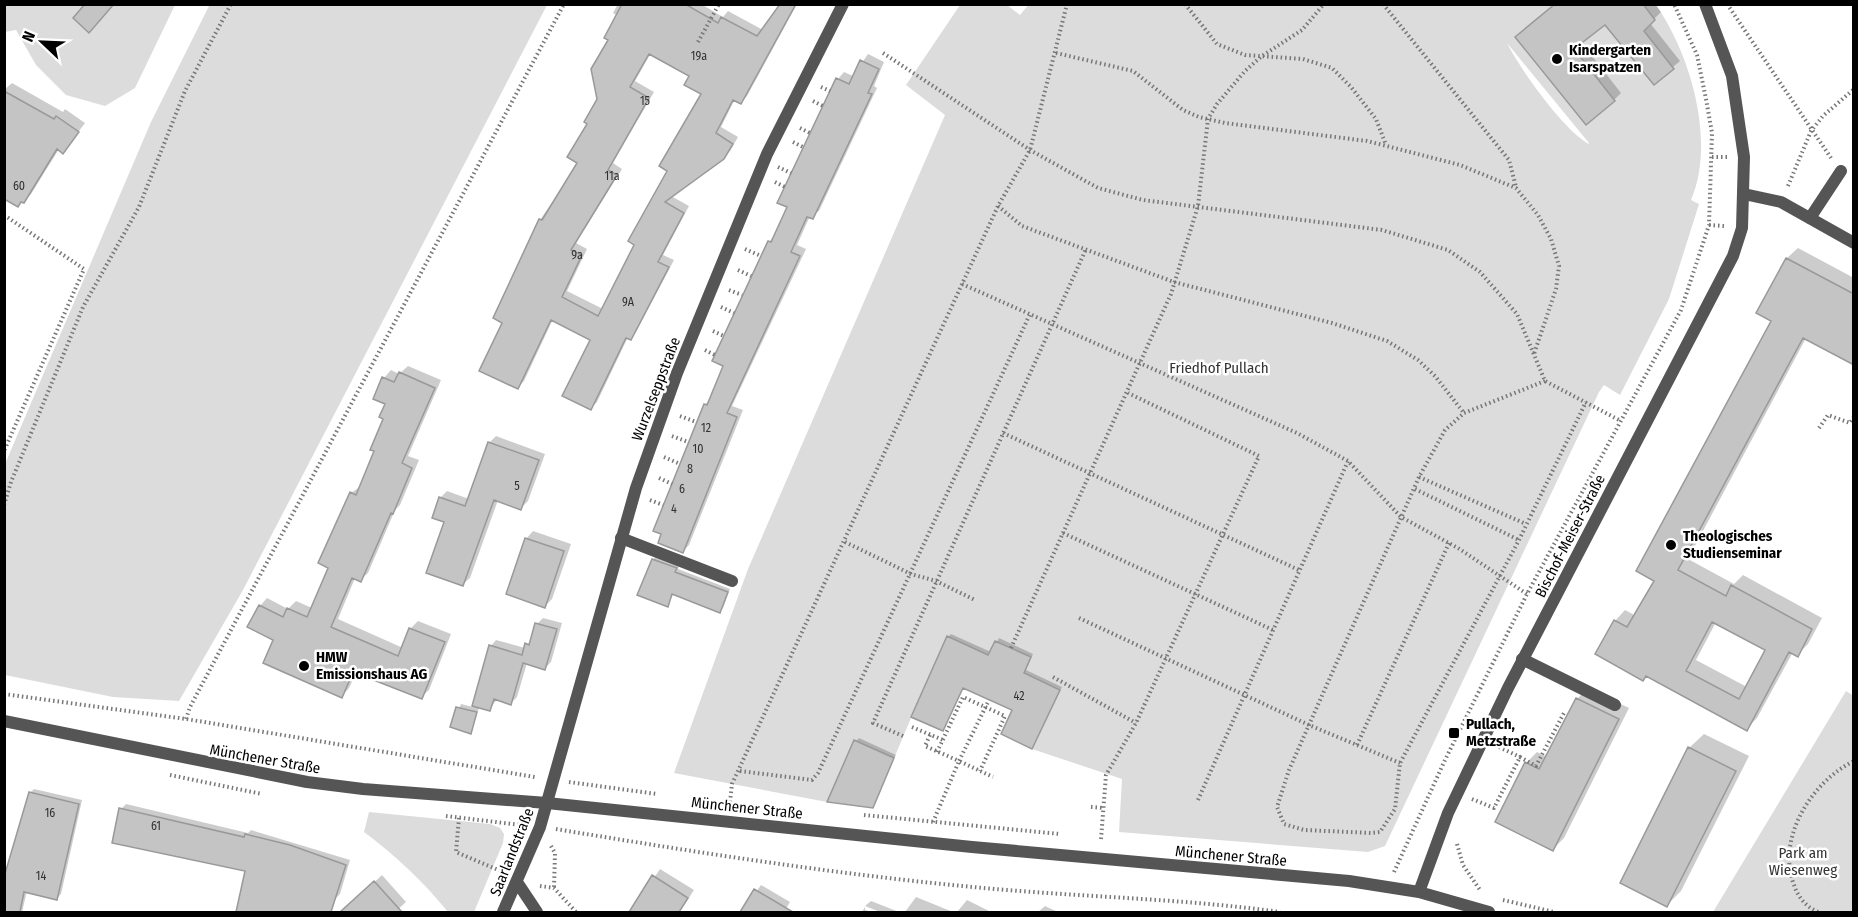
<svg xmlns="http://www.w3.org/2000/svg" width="1858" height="917" font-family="'Fira Sans Condensed',sans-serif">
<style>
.green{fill:#dcdcdc;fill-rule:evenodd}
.shadow{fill:#0003;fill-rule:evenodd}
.building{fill:#c4c4c4;stroke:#999;stroke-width:1.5;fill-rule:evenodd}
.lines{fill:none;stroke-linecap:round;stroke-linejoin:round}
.path{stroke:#777;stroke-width:4;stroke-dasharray:1.5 3;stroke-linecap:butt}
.service{stroke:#555;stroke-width:12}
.minor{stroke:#555;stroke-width:12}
.poi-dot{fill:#000;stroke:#fff;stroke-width:2}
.labels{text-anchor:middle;stroke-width:5;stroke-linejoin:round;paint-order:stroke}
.number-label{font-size:12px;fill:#313131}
.poi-label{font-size:15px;font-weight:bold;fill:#000;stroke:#fff;text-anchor:start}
.park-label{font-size:15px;fill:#333;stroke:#fff}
.street-label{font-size:15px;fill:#000;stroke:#fff}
</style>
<rect width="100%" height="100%" fill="#fff"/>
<!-- green -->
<path class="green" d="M210,4L547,5L243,590L179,701L113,697L5,675V464L151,122Z
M1029,4L1656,5C1691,55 1716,142 1691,200L1699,204L1669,299L1620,395L1604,385L1599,392L1385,846L1368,852L1119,832L1122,779L1032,749L1001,734L1013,706L1007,704L1005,707L971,691L964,684L943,731L911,718L873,808L827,802L674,773L748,569L945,115L906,85L960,5H1007L1020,15ZM1507,43L1589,143V144C1564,131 1520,69 1507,43Z
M5,5H175L135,88L105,106L66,95L36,65L16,30L5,32Z
M1846,691L1854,696L1853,912H1713Z
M369,812L490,824L500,828L504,834L503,843L474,912H448C423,881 396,856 364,832Z"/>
<!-- shadow -->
<path class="shadow" d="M618,4H701L723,17L728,11L763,30L782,4H797L747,96L741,102L735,99L721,127L738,137L730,151L671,196L689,206L663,255L674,260L636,332L628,337L597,402L591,408L592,339L553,319L524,381L518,387L504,322L540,220L579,163L599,99L610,39L618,16L613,13ZM651,53L691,75L703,93L636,244L603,309L567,291L587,249L576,243L622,169L613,163L654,92L635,81Z
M1556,4H1655L1661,12L1650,23L1680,61L1654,83L1605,23L1581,42L1621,93L1614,100L1517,37Z
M868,54L884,62L874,86L877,88L819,211L810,216L797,245L806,249L732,406L743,410L689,545L683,551L705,405L711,398L769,242L776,234L789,206L779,202L838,79L844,72L853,76Z
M12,83L63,112L65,109L85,123L63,152L59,149L31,194L23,202L4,122V90Z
M1798,248L1854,278V364L1806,338L1688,559L1734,584L1743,575L1822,618L1808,644L1797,655L1793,652L1757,718L1746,729L1647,675L1643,679L1615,621L1625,610L1636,616L1656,580L1773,321L1758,312L1787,258ZM1716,622L1767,649L1747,687L1696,660Z
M408,366L441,380L408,456L419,460L400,505L395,510L368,573L360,580L355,578L338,619L403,648L410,629L418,621L451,634L429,690L421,697L357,671L349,688L342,696L275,640L260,606L267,598L288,609L296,601L312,608L330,567L351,493L361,486L376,450L387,403L375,398L384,378L391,370L399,374Z
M496,436L545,454L528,501L521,508L498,500L470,578L463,584L440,498L447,491L469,499L489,443Z
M533,531L571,544L552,599L545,606L526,539Z
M656,556L679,565L678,569L730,589L723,608L720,611L674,593L667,605L653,560Z
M543,618L562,623L551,662L545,668L527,663L517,697L511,703L497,699L490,709L480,706L470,732L452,726L461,704L473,707L491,646L496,640L525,648L533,638L537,624Z
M951,634L991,652L999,638L1033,654L1026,670L1062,687L1032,747L1014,709L964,686L943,729L948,637Z
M1588,688L1629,708L1564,838L1553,849L1526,763L1537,752L1547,757L1577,699Z
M1704,734L1749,756L1681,891L1667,905L1689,748Z
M859,738L896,755L872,806L856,741Z
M34,789L82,800L61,894L57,898L27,891L22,912H4V882L30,793Z
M126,804L248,833L251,830L350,860L340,894L335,899L291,885L284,912H238L247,870L121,809Z
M660,869L694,890L680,912H631Z
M382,875L406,902L395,912H361L365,908L351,904Z
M761,885L790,902L784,912H742Z
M916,897L953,912H905Z
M967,900L991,912H957Z
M871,901L899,912H880L865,906Z
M1045,906L1058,912H1038Z
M865,907V910L872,912H862Z"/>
<!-- building -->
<path class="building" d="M85,4H114L89,33L73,18Z
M622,4H685L718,23L721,17L757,36L780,4H796L741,104L733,100L716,133L733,144L724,159L665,202L684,213L658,262L669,267L631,340L626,338L591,410L562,396L590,340L551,320L518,389L479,371L502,323L493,318L539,219L542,220L577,163L567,157L587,124L584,122L597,99L591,69L608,40L604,38ZM649,54L689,76L684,85L701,94L659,166L667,171L628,241L634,245L598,316L562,297L582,255L571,250L617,175L608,170L649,98L630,87Z
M1555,4H1643L1655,20L1644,31L1674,69L1654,85L1605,25L1574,49L1615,101L1586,125L1515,37Z
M860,60L879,69L868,93L872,94L813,219L807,217L791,252L800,256L727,413L737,417L683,553L658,543L661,534L653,531L704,404L707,405L723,366L712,361L768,241L771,242L787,207L777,203L836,78L849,84Z
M4,91L54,119L56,116L79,132L63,154L57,149L24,203L21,202L18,207L4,199Z
M1786,258L1854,294V365L1803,338L1678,570L1726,596L1731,585L1812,629L1798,657L1789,652L1747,731L1646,676L1643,681L1595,654L1614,620L1627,627L1654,581L1636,571L1771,321L1756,313ZM1712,622L1765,650L1739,699L1686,671Z
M399,372L435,388L402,463L412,468L393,514L391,513L361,582L352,578L331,627L398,656L409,628L445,642L422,699L353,672L342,698L263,663L273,640L247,627L259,605L283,617L287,608L307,617L328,568L318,563L350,492L356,495L374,451L370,450L383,419L379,417L385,404L373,399L382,377L394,382Z
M488,442L539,460L521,510L494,500L463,586L426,573L444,522L432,518L439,497L465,506Z
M525,538L564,551L545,608L506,594Z
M652,559L677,568L675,572L728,592L720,613L672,594L668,607L637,595Z
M535,623L557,629L545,670L523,663L511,705L494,699L490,711L472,706L489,645L522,655L525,643L529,645Z
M947,636L988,655L995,641L1031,657L1024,673L1060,690L1032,749L1001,734L1012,710L963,688L943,731L911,717Z
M1576,698L1619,719L1553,851L1495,822L1525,762L1539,769Z
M456,707L477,712L471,734L450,727Z
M854,740L894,758L873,808L827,802Z
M1688,747L1736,771L1667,907L1620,883Z
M29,792L79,804L57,900L24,892L20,912H4V877Z
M119,808L244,837L245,834L290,845L346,865L331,912H236L245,871L112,843Z
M652,875L688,898L679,912H629Z
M374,881L402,912H340Z
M754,889L793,912H740Z"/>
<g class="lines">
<!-- path -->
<path class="path" d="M1185,4L1217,44L1245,55L1303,59L1332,68L1351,87L1376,119L1386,145
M1383,4L1509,160L1516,187
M1727,4L1831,158
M698,42L719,4
M883,53L1030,150L1098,188L1143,200L1382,230L1448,250L1480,272L1517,314L1545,381L1621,421
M1056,53L1133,71L1183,110L1199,117L1225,123L1367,141L1460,165L1516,188L1538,215L1551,239L1559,266L1556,289L1534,354
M821,87L830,91
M813,101L823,106
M800,128L810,133
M793,142L803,147
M1712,157H1728
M778,167L791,173
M775,182L785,187
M1788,186L1811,131L1823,116L1854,89
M998,206L1022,226L1174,282L1332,323L1387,341L1418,360L1435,376L1464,413
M4,215L84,269L4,451
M1709,225L1724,226
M745,249L761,256
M738,270L751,276
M962,284L1297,433L1348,461L1401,517L1458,548L1527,594
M729,290L742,295
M721,307L734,313
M713,331L724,336
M705,350L715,355
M1545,381L1464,413L1445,430L1419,477L1289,770L1277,807L1284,824L1304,830L1371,833L1380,832L1395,809L1400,763L1519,540L1586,402
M680,416L696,422
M1819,428L1828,415L1850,423L1854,417
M1003,433L1299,570
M672,436L688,442
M664,457L680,464
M1419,477L1526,524
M659,478L672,484
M1415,489L1519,540
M650,500L663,505
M4,505L11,482L83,307L139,207L185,91L231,4
M1063,533L1273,630
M845,542L911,574L936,581L975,600
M1079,618L1309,725L1400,763
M1011,648L1171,294L1198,206L1208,119L1217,104L1245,71L1262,56L1302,30L1324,4
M1053,677L1136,723
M4,694L186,719L535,777
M186,719L190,707L564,4
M912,727L943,740
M930,735L925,746L959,761L989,700
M903,736L873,723L1086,249
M1357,745L1449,543
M1499,747L1520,757
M937,752L963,697L1005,716L980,771
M740,771L812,780L818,773L1030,314
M170,775L262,794
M569,782L657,794
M1472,799L1494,808L1520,757L1536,766L1565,711
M1198,800L1348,461
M730,802L732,784L998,206L1030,150L1067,4
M1091,807L1104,808
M864,815L1060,834
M446,816L521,825
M459,818L456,852L503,872
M933,822L959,761L993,777
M556,829C694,852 834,874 973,887C1075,897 1179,898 1280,912
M1101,839L1106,775L1136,723L1259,456L1128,393
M1457,844L1463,865L1480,890
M551,846L555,853L554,888
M1394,872L1445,760L1527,594L1681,310L1709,225L1712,133L1706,99L1697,55L1674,4
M540,886L554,888L576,912
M1503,900L1554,912
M1818,912C1806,907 1798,897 1794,885C1776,839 1811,782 1854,761"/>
<!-- service -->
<path class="service" d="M1810,218L1841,171
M621,538L732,581
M1522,659L1615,705"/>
<!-- minor -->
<path class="minor" d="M1744,194L1781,202L1854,243
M4,721L307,782L363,789L547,803L972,847L1349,881L1419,892L1489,912
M517,882L537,912
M1419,892L1448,813L1508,688L1733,256L1742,228L1744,157L1732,76L1705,4
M503,912L540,827L636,488L677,373L767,154L843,4"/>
</g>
<!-- markers -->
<g class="poi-dot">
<circle cx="1557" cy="59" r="6"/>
<circle cx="1671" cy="545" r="6"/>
<circle cx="304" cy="666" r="6"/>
<rect x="1448" y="727" width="12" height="12" rx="3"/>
</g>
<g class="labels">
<!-- number labels -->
<g class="number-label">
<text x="699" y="60">19a</text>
<text x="645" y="105">15</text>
<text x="612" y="180">11a</text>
<text x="19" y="190">60</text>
<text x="577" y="259">9a</text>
<text x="628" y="306">9A</text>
<text x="706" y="432">12</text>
<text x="698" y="453">10</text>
<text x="690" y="473">8</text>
<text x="517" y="490">5</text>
<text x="682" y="493">6</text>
<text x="674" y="513">4</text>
<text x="1019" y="700">42</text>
<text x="50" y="817">16</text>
<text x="156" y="830">61</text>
<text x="41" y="880">14</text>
</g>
<!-- poi labels -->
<g class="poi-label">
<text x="1569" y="55">Kindergarten<tspan x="1569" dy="17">Isarspatzen</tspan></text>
<text x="1683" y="541">Theologisches<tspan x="1683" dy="17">Studienseminar</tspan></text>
<text x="316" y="662">HMW<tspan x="316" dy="17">Emissionshaus AG</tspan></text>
<text x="1466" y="729">Pullach,<tspan x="1466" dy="17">Metzstraße</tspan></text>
</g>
<!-- park labels -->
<g class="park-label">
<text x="1219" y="373">Friedhof Pullach</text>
<text x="1803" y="858">Park am<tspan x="1803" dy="17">Wiesenweg</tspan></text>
</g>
<!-- street labels -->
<g class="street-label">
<text transform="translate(656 389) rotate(-69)" y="5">Wurzelseppstraße</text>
<text transform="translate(1570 536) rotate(-63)" y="5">Bischof-Meiser-Straße</text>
<text transform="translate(265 759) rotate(10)" y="5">Münchener Straße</text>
<text transform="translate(747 808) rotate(6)" y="5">Münchener Straße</text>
<text transform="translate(512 852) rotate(-68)" y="5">Saarlandstraße</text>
<text transform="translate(1231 856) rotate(5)" y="5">Münchener Straße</text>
</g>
</g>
<!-- border -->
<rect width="1858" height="917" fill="none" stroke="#000000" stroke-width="12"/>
<!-- north arrow -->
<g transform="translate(42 42) rotate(293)" stroke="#ffffff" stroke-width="4.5" paint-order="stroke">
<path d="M0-4.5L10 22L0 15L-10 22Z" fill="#000000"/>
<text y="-9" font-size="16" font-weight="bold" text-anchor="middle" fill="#000000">N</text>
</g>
</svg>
